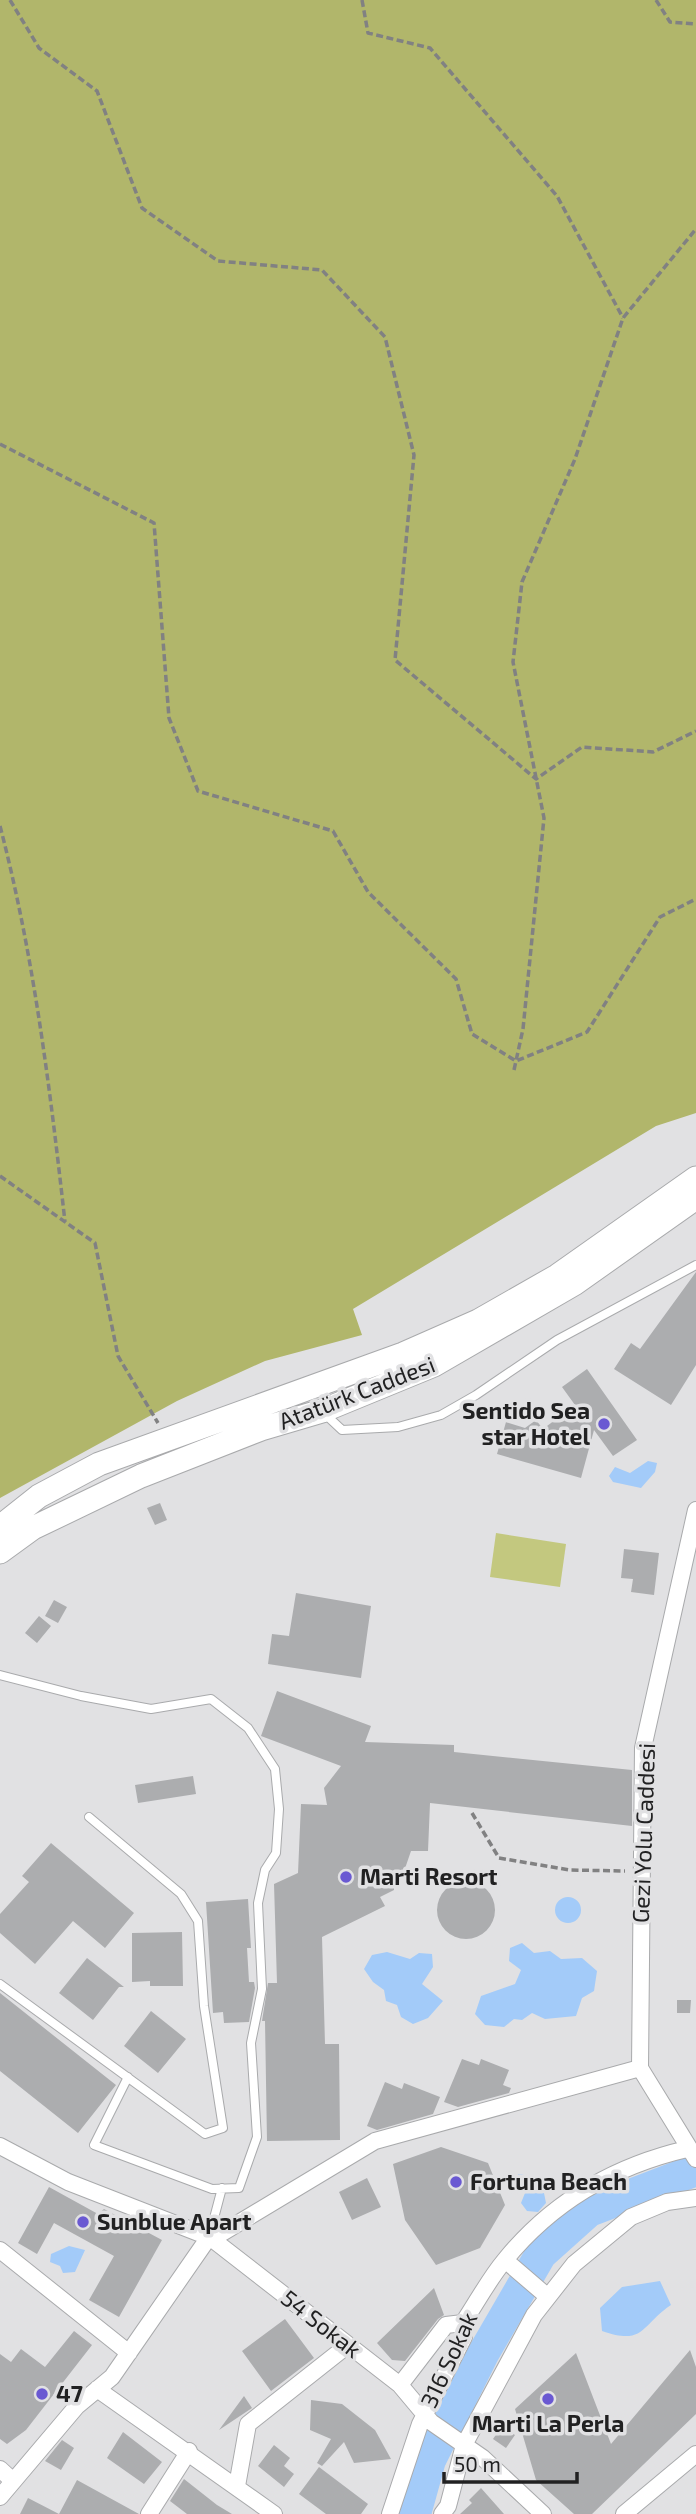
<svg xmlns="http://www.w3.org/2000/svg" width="696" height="2514" font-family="'Exo 2',sans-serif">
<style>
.green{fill:#c3c87f}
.forest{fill:#b1b66b}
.water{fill:#a3cbf9}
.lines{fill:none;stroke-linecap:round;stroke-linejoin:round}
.river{stroke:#a3cbf9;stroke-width:32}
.building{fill:#acadaf}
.lane-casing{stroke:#a9aaac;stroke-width:10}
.street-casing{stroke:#a9aaac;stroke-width:18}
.secondary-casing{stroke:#a9aaac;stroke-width:25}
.path{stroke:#818182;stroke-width:3.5;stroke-dasharray:7 3.5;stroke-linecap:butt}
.lane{stroke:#fff;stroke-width:8}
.street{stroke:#fff;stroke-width:16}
.secondary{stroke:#fff;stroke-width:23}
.poi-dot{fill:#6a59d2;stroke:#e1e1e3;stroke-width:2.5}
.labels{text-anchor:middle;stroke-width:7;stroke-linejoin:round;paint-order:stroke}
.street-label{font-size:23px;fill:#212122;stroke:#e1e1e3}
.poi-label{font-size:23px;font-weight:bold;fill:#212122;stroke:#e1e1e3;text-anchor:start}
</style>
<rect width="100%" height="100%" fill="#e1e1e3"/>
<!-- green -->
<path class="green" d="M496,1533L566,1544L560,1587L490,1577Z"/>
<!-- forest -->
<path class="forest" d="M0,0H696V1113L656,1126L353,1309L362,1335L265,1361L177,1401L0,1498Z"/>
<!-- water -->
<path class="water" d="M648,1461L657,1463L655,1472L641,1488L613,1482L609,1476L615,1467L630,1473Z
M555 1910a13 13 0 1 1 26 0a13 13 0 1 1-26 0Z
M522,1943L534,1953L550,1951L561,1959L582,1958L597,1971L594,1991L582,1998L576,2016L545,2019L532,2013L522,2020L514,2019L504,2027L485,2025L475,2014L481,1996L515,1984L521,1970L509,1961L510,1948Z
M387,1952L410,1959L419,1953L432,1954L433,1967L422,1984L443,2001L428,2018L413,2024L401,2017L397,2005L386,2001L384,1990L373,1982L364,1969L372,1955Z
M518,2174L530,2176L544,2193L546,2203L538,2212L527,2211L521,2203L525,2193L516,2186Z
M69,2246L85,2250L75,2272L63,2273L60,2266L50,2262L51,2254Z
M660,2281L671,2305C641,2325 645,2346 602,2331L600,2308L622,2287Z"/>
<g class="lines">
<!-- river -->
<path class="river" d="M415,2514L430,2460L483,2354L541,2254L589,2211L696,2170"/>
</g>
<!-- building -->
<path class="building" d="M696,1272V1365L671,1405L614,1369L631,1343L640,1349Z
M587,1369L637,1440L613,1456L594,1430L581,1478L497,1454L506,1422L525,1428L536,1420L543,1429L575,1405L562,1387Z
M160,1503L167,1520L155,1525L147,1508Z
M624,1549L659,1553L654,1595L631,1592L633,1579L621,1578Z
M296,1593L371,1606L361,1678L268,1664L272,1634L289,1636Z
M54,1600L67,1607L58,1623L45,1616Z
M39,1616L51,1626L37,1643L25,1633Z
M277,1691L371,1726L365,1742L454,1745V1752L632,1770V1826L430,1803L428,1851H411L400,1883H394V1890L380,1897L385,1906L322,1937L325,2044H339L340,2140L267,2141L265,2021H262L268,1983H277L274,1884L298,1873L301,1804L327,1805L324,1788L341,1766L261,1736Z
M193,1776L196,1794L138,1803L135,1785Z
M51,1843L134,1913L105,1948L73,1921L35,1964L0,1933V1914L29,1882L22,1876Z
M437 1910a29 29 0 1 1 58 0a29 29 0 1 1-58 0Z
M248,1899L251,1948H247L249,1982H254L255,1988L249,2022L224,2023L223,2012L213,2013L206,1902Z
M182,1932L183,1986H150V1981L132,1982V1933Z
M87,1958L124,1987H119L93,2020L59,1993Z
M0,1993L116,2085L78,2133L0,2071Z
M677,2000H691L690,2013H677Z
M151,2011L186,2039L158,2073L124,2046Z
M462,2059L479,2065L481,2059L509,2070L503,2085L511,2088L509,2093L458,2107L444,2102Z
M385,2082L402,2089L404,2083L440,2097L433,2114L377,2130L367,2126Z
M441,2147L488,2163L505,2205L480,2248L436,2265L405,2220L393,2164Z
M367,2178L381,2207L352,2220L339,2192Z
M49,2187L98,2214L104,2209L162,2240L119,2317L89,2300L114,2256L54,2223L37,2254L18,2243Z
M434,2288L444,2315L438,2319L405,2361L392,2360L377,2343Z
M285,2319L314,2358L271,2391L242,2351Z
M74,2331L92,2345L26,2430L7,2444L0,2439V2354L11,2362L21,2349L45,2367Z
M690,2350L696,2367V2414L592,2514H574L536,2480L515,2409L576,2353L611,2444Z
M244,2396L252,2408L219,2430Z
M311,2400L342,2404L375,2430L391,2459L354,2463L344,2442L322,2466L317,2463L331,2439L310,2430Z
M502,2426L515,2435L506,2448L493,2439Z
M123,2432L162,2462L144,2484L107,2458Z
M62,2440L74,2448L61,2470L45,2461Z
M274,2445L290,2458L284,2466L294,2474L284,2487L258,2466Z
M319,2467L368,2504L361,2514H326L299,2494Z
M184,2479L217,2505L232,2514H187L170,2501Z
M77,2480L139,2514H59Z
M481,2488L504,2514H460L472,2503L469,2500Z
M28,2498L59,2514H20Z"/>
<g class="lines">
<defs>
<path id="lane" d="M325,1414L342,1430L398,1427L441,1415L476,1395L557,1340L696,1265
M0,1675L81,1696L151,1709L211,1699L248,1728L275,1769L279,1809L276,1853L265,1870L258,1903L262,1989L251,2043L257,2137L239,2188L212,2189L94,2145L128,2077
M0,1984L205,2134L223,2128L204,2006L198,1921L181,1894L89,1817
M209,2237L222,2188"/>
<path id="street" d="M696,1510L643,1748L640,2068L696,2159
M0,2146L68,2182L209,2237
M212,2239L400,2385L431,2422L483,2458L543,2514
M0,2250L129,2353
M505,2260L548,2297
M400,2385L446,2325L463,2323
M97,2389L274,2514
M0,2469L13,2481
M237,2486L248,2424L348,2345
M0,2497L77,2406L112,2377L209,2237L212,2239L375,2141L640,2068
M149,2514L189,2451
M390,2514L420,2424L464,2337L463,2323C477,2302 489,2279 505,2260C553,2201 614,2166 687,2149
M442,2514L448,2506L464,2445L534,2315L574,2264L631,2217L667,2202L696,2198
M624,2514L696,2454"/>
<path id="secondary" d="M0,1527L39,1496L99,1464L403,1354L478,1321L557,1276L696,1178
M0,1552L33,1528L141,1476L261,1429L322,1411L434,1365L574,1284L696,1198"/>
</defs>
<!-- lane casing -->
<use href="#lane" class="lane-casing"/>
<!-- street casing -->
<use href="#street" class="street-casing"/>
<!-- secondary casing -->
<use href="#secondary" class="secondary-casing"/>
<!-- path -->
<path class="path" d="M10,0L39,48L97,91L142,208L218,261L322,270L385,337L414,455L395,660L536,779L582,747L653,752L696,731
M362,0L368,33L430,48L557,196L623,318
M656,0L670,22L696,24
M0,444L154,523L169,718L198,791L333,831L368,892L456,979L472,1034L516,1061L587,1032L660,917L696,899
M0,826C34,956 50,1089 65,1222
M514,1070L523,1029L544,818L513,662L522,582L575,459L623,318L696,229
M0,1176L95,1243L118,1356L158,1423
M472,1813L499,1858L570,1870L625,1871"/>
<!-- lane -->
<use href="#lane" class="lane"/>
<!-- street -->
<use href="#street" class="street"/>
<!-- secondary -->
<use href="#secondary" class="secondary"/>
</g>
<!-- markers -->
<g class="poi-dot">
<circle cx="604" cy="1424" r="7"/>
<circle cx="346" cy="1877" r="7"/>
<circle cx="456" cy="2182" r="7"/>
<circle cx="83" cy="2222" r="7"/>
<circle cx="42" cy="2394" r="7"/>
<circle cx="548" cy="2399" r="7"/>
</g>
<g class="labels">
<!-- street labels -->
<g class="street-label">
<text transform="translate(357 1393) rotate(-21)" y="8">Atatürk Caddesi</text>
<text transform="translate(644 1833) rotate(-88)" y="8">Gezi Yolu Caddesi</text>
<text transform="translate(321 2324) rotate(38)" y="8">54 Sokak</text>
<text transform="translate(449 2360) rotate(-65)" y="8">316 Sokak</text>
</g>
<!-- poi labels -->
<g class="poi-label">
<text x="590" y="1419" text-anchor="end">Sentido Sea<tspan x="590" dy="26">star Hotel</tspan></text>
<text x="360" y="1885">Marti Resort</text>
<text x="470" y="2190">Fortuna Beach</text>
<text x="97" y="2230">Sunblue Apart</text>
<text x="56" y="2402">47</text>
<text x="548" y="2432" text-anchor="middle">Marti La Perla</text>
</g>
</g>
<!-- scale -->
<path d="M444 2472v10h133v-10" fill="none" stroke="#212122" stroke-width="3.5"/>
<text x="454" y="2472" font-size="21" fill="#212122" stroke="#e1e1e3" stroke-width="5" paint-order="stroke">50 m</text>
</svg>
